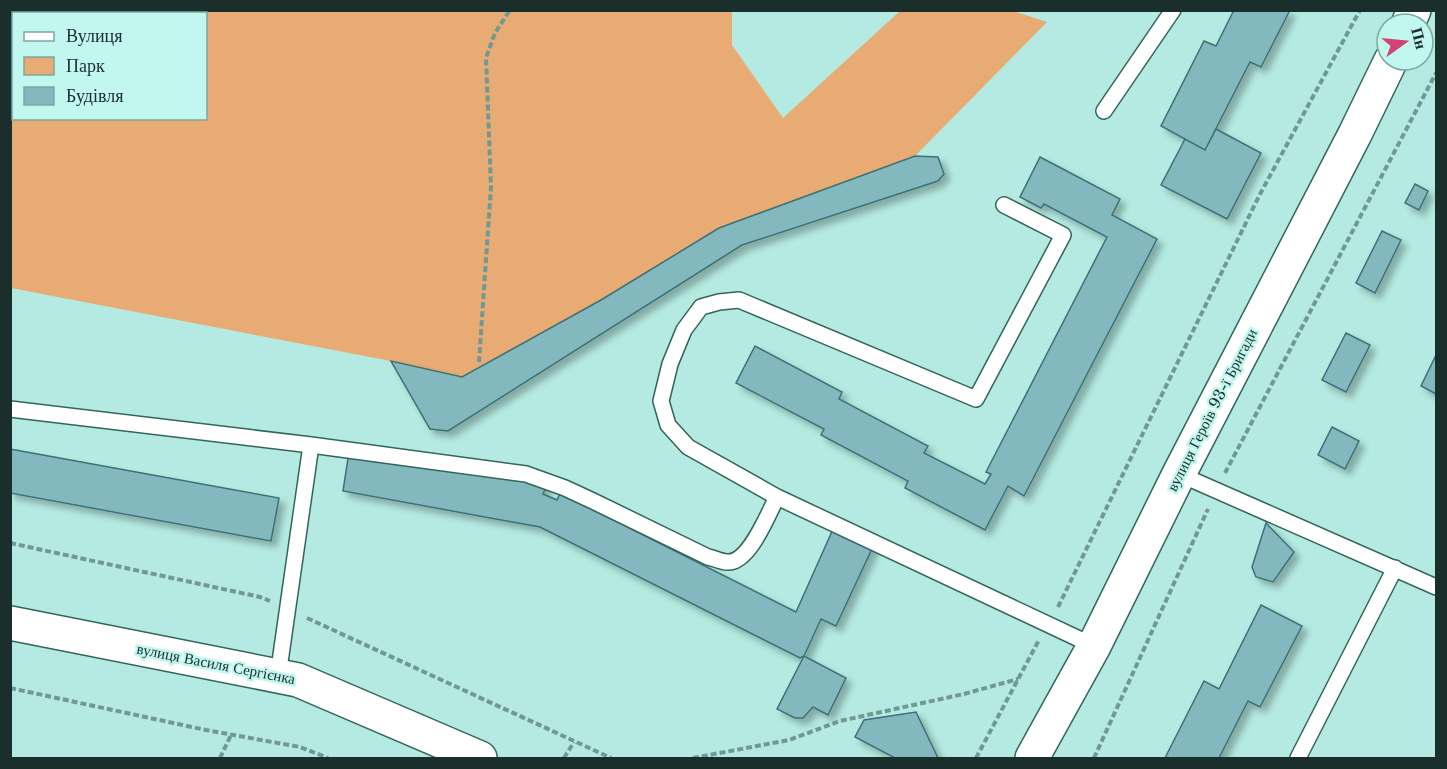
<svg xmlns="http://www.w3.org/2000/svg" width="1447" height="769" font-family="'Libre Baskerville',serif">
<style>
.green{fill:#e7ab73;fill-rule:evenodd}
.building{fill:#83b9be;stroke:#3c7175;stroke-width:1.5;filter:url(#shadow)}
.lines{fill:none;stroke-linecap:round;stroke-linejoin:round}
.lane-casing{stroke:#32655d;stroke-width:18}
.secondary-casing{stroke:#32655d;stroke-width:36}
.path{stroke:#719993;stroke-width:4;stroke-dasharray:6 3;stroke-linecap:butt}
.lane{stroke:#fff;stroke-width:15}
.secondary{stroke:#fff;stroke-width:33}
.labels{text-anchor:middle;stroke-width:5;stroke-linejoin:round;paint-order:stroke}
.street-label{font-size:15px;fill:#1a2f2c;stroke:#c1f7ee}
</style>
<defs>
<filter id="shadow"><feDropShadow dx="5.5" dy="5.5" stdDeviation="3" flood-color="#0004"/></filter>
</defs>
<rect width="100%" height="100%" fill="#b4eae1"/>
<!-- green -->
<path class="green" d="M10,11H736L732,12V45L783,118L900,11H1013L1047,22L915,156L719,228L601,300L462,377L391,361L11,288ZM14,14H206V118H14Z"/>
<!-- building -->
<path class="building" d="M1234,10H1290L1261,67L1250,62L1205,150L1161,126L1204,41L1216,46Z
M1216,129L1261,153L1227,219L1161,185L1185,139L1205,150Z
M915,156L938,157L944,174L938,181L742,245L448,431L430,429L391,361L462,377L601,300L719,228Z
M1040,157L1120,199L1112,215L1157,239L1024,496L1008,486L985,530L905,488L908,481L821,435L824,429L736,383L755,346L842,392L839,399L928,446L924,453L985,484L991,474L986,472L1107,237L1044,204L1041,208L1020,197Z
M1415,184L1428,191L1419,210L1405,203Z
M1382,231L1401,240L1375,293L1356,283Z
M1346,333L1370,345L1346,392L1322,380Z
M1436,355V394L1421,386Z
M1332,427L1359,441L1345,469L1318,455Z
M10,449L279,498L271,541L10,493Z
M349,452L526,474L546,487L543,494L557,500L560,493L796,612L838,518L877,538L836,626L821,619L804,656L800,658L540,527L343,491Z
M1266,523L1294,552L1273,582L1256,577L1252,567Z
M1261,605L1302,626L1260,707L1248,701L1219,758H1165L1204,681L1219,689Z
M804,656L846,678L828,715L813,707L803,718H795L777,709Z
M916,712L938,758H895L855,737L864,720Z"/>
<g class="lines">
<defs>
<path id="lane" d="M1104,111L1173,10
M1004,205L1063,235L976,399L739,300L719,302L701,307L684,330L670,364L661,401L668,425L688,447L777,497L1094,646
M10,409L311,445L526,474L565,488L593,501L708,557C714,558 721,562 727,562C749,564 768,514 777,497
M1179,474L1436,587
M278,676L311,445
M1298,758L1395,568"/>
<path id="secondary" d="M1408,24L1414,10
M10,623L298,680L480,758
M1032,758L1094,646L1179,474L1355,134L1391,60"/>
</defs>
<!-- lane casing -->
<use href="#lane" class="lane-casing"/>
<!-- secondary casing -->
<use href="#secondary" class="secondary-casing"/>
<!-- path -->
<path class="path" d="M479,362L491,187L486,58L495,33L510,10
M1225,473L1436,73
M10,543L260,597L270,601
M1058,607L1259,196L1360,10
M307,618L611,758
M10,688L206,730L300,747L328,758
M220,758L231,735
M564,758L574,742
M693,758L789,740L840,721L964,694L1018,679
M976,758L1039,640
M1094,758L1208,509"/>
<!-- lane -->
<use href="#lane" class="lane"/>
<!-- secondary -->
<use href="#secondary" class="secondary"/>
</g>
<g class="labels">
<!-- street labels -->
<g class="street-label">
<text transform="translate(1212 410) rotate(-63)" y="5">вулиця Героїв 93-ї Бригади</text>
<text transform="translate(216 664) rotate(11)" y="5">вулиця Василя Сергієнка</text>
</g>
</g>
<!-- border -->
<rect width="1447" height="769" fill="none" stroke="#1a2f2c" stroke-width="24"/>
<!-- legend -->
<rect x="12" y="12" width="195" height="108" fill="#c1f7ee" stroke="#7ea7a0" stroke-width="1.5"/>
<rect x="24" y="32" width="30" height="9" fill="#ffffff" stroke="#7ea7a0" stroke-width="1.5"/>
<text x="66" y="42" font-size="18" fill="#1a2f2c">Вулиця</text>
<rect x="24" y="57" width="30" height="18" fill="#e7ab73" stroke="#7ea7a0" stroke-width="1.5"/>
<text x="66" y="72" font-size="18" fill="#1a2f2c">Парк</text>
<rect x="24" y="87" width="30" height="18" fill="#83b9be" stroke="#7ea7a0" stroke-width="1.5"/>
<text x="66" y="102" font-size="18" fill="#1a2f2c">Будівля</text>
<!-- north arrow -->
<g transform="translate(1405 42) rotate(75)"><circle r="28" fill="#c1f7ee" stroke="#7ea7a0" stroke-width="1.5"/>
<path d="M0-4.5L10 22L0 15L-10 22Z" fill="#d04374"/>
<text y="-9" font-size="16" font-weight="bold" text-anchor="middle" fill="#1a2f2c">Пн</text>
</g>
</svg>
